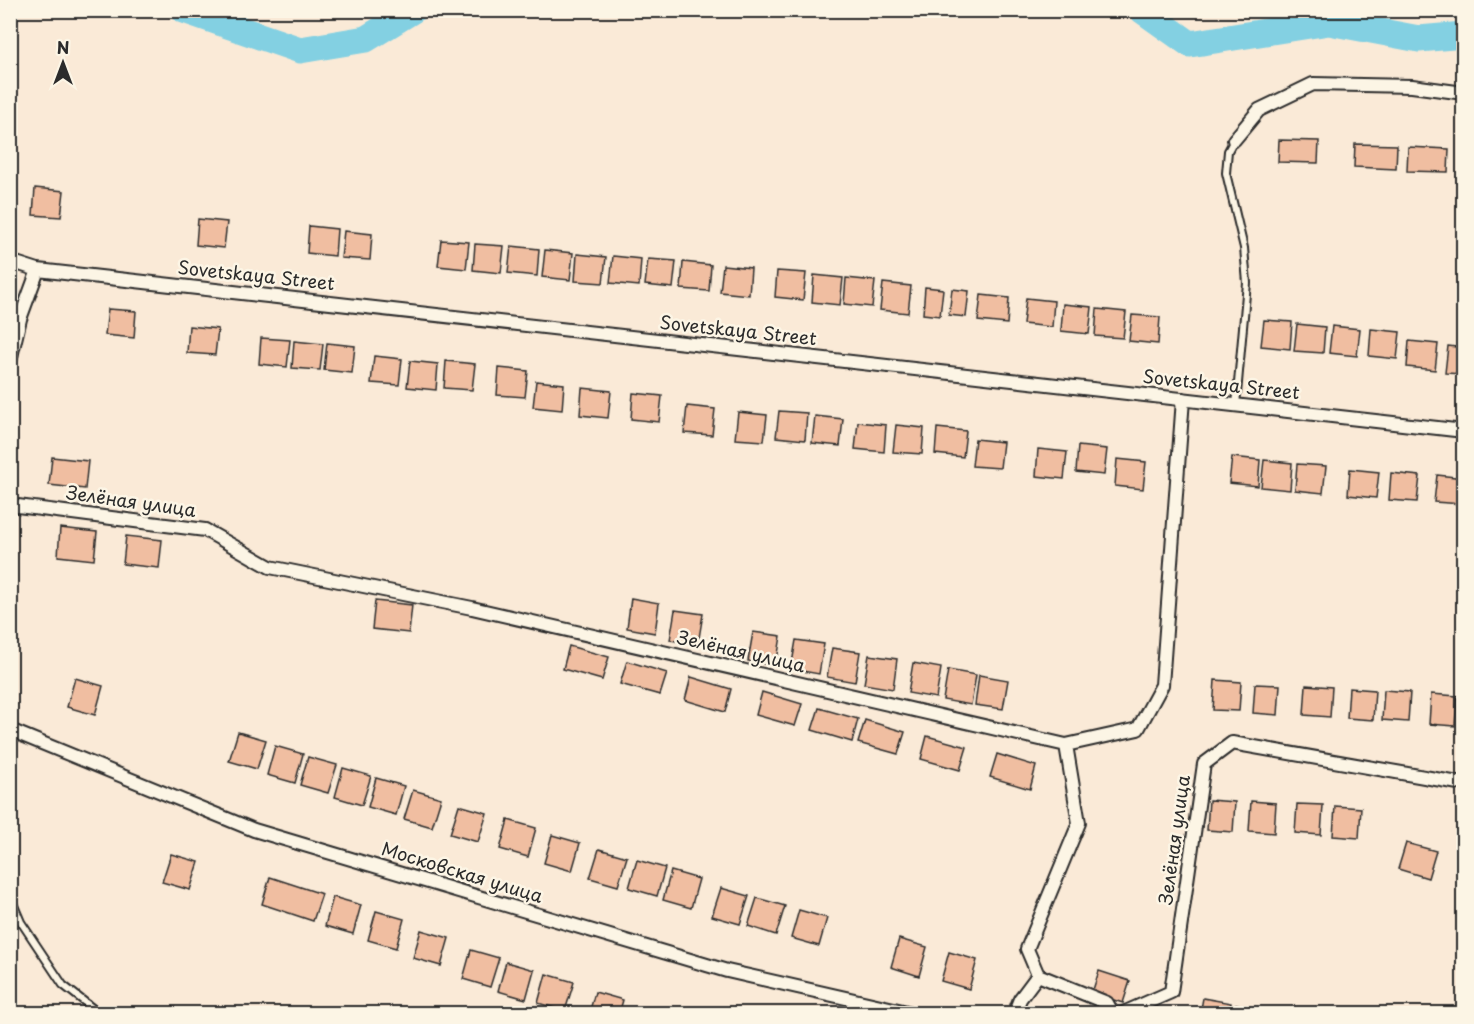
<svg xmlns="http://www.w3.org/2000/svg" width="1474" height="1024" font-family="'Playpen Sans',sans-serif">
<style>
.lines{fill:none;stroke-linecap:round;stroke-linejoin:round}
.river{stroke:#83d0e2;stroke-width:27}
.building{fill:#f0bea1;stroke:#2b2b2b;stroke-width:1.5}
.service-casing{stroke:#2b2b2b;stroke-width:10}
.minor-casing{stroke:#2b2b2b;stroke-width:16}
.service{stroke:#fcf5e5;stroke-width:6}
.minor{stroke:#fcf5e5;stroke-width:12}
.labels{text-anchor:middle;stroke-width:5;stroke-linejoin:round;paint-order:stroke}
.street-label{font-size:18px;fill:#2b2b2b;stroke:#fcf5e5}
</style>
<rect width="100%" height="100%" fill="#faead7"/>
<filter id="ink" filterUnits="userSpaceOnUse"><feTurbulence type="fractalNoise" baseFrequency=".0167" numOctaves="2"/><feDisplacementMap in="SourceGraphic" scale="12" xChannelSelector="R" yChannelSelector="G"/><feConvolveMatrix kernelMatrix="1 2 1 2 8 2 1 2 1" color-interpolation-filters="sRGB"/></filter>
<g filter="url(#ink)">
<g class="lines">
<!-- river -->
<path class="river" d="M184,10L300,50L366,39L413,10
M1142,10L1190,44L1329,22L1419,39L1464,35"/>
</g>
<!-- building -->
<path class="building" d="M1279,140L1319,141L1318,163L1278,162Z
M1355,144L1397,145L1396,169L1354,167Z
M1408,147L1449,149L1448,172L1407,171Z
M35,188L64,191L61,217L33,215Z
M198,219L227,222L224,248L196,245Z
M309,226L337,229L335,256L307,253Z
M344,231L372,234L370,260L341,258Z
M441,240L469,242L466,269L438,266Z
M475,244L504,246L501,273L473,270Z
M511,246L539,249L537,276L508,273Z
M545,250L573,253L570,280L542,277Z
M577,254L606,257L603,283L575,281Z
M613,256L641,259L639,286L610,283Z
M648,259L676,261L673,288L645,285Z
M683,262L711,265L709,291L681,289Z
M723,265L751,268L749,295L720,292Z
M777,271L806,273L803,300L775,297Z
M814,275L843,278L840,305L812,302Z
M846,278L875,281L872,307L844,304Z
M883,283L911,286L908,313L880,310Z
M925,287L943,289L940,316L923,314Z
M952,289L969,291L966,317L949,315Z
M981,295L1009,298L1007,324L978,321Z
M1026,298L1054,301L1052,327L1023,324Z
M1063,304L1092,307L1089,334L1061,331Z
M108,309L136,311L134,338L105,335Z
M1097,309L1126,312L1123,338L1095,336Z
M1132,315L1160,317L1158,344L1129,341Z
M1264,320L1292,322L1290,349L1261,346Z
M1297,324L1325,327L1323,353L1294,351Z
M189,326L218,329L215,355L187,353Z
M1332,326L1360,329L1357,356L1329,353Z
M1371,329L1400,332L1397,359L1369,356Z
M261,338L290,340L287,367L259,364Z
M294,341L323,344L320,370L292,368Z
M1409,341L1438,344L1435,370L1407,367Z
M327,343L355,346L352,373L324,370Z
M1448,346L1464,348V374L1445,373Z
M374,356L402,359L399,385L371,383Z
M410,361L438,364L436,390L407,387Z
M446,361L475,364L472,390L444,388Z
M499,368L528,371L525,397L497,395Z
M536,381L564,384L562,410L533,407Z
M582,388L611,391L608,418L580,415Z
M633,393L662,396L659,422L631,419Z
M687,406L715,409L712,435L684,433Z
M779,411L807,413L805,440L776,437Z
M738,412L767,415L764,441L735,439Z
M815,416L843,419L840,446L812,443Z
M858,422L886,425L884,452L855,449Z
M896,425L924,428L922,454L893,452Z
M937,428L966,431L963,457L935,454Z
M975,439L1003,442L1000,468L972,466Z
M1078,446L1107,449L1104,475L1076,472Z
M1038,449L1067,452L1064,479L1036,476Z
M52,457L88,461L85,489L49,485Z
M1232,457L1260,460L1258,486L1229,483Z
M1117,459L1146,462L1143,489L1115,486Z
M1264,460L1292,463L1290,490L1261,487Z
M1297,464L1326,466L1323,493L1295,490Z
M1350,469L1379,472L1376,498L1348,495Z
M1391,473L1420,476L1417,502L1389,500Z
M1437,475L1464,478L1463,504L1434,502Z
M60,528L97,532L94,560L58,556Z
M126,536L162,540L159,568L123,564Z
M631,598L659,603L655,633L627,628Z
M375,601L412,605L409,633L372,629Z
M675,610L703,614L698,644L670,640Z
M753,632L781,636L776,666L748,661Z
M796,640L824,644L819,674L791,669Z
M569,646L609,657L602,680L563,669Z
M832,648L860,652L855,682L827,677Z
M869,655L897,659L893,689L864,684Z
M627,661L667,673L660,695L620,684Z
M913,663L941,668L936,698L908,693Z
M948,670L976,675L971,705L943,700Z
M979,675L1008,680L1003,709L975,705Z
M691,677L731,689L725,712L685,700Z
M75,678L103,686L95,715L67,707Z
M1215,680L1241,682L1239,711L1213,710Z
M1255,684L1280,685L1278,715L1253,713Z
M1306,685L1332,687L1330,717L1304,715Z
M1349,688L1375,690L1373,720L1347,718Z
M1384,690L1410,692L1408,722L1382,720Z
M762,692L802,704L795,726L756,715Z
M1431,694L1457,696L1455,726L1429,724Z
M819,708L858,719L852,742L812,730Z
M865,720L905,732L898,754L858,743Z
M238,732L266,740L257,769L229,761Z
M927,736L967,747L960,770L921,759Z
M275,746L303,754L295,783L267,775Z
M997,754L1036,766L1030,789L990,777Z
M308,757L337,765L328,793L300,785Z
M343,768L371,776L362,805L335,797Z
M376,778L404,786L396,815L368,807Z
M413,790L441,798L432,827L404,819Z
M1209,800L1235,802L1233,832L1207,830Z
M1251,801L1276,803L1274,833L1249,831Z
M1297,804L1323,805L1321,835L1295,833Z
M459,805L487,813L478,842L450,834Z
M1335,806L1361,808L1359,838L1333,836Z
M508,820L536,828L528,857L500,849Z
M552,835L580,843L572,871L544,863Z
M1406,843L1436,851L1428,878L1398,869Z
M599,849L627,857L618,886L590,878Z
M171,854L199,862L190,890L162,882Z
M637,860L665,868L657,896L629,888Z
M671,871L699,879L691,908L663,900Z
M270,877L322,894L313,921L262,904Z
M721,888L749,896L740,924L712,916Z
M333,897L361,905L353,934L325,926Z
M757,898L785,906L776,935L748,926Z
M799,910L827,918L819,946L791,938Z
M376,911L404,919L396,948L368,940Z
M421,930L449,938L441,966L413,958Z
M899,939L927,947L919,976L891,967Z
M471,950L499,958L490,987L463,979Z
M949,952L977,960L969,989L941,981Z
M506,962L534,970L526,999L498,991Z
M1099,971L1130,981L1123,1003L1092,993Z
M546,974L574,982L565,1011L538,1003Z
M595,992L623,1000L619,1014H589Z
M1203,998L1231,1003L1229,1014H1200Z
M1236,1004L1264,1010V1014H1235Z"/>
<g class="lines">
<defs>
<path id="service" d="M1234,140L1228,151L1226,173L1244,248L1247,283L1236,405
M10,896L21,922L63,985L100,1014"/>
<path id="minor" d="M1234,140L1259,110L1313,84L1412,86L1464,93
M10,261L38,270L1464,431
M10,361L20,319L38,270
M10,505L205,530L270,567L472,608L1066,745L1138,729L1162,685L1183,399
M10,730L254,830L727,971L916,1014
M1066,745L1079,823L1027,949L1038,975L1107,1003L1113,1014
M1014,1014L1020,999L1038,975
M1121,1014L1171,992L1204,764L1232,743L1464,784"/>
</defs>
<!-- service casing -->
<use href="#service" class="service-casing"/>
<!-- minor casing -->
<use href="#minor" class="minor-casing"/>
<!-- service -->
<use href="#service" class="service"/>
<!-- minor -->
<use href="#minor" class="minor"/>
</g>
</g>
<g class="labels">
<!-- street labels -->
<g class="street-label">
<text transform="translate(256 276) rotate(6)" y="6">Sovetskaya Street</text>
<text transform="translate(738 331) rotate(6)" y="6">Sovetskaya Street</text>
<text transform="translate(1221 385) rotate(6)" y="6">Sovetskaya Street</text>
<text transform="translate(131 502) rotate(8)" y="6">Зелёная улица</text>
<text transform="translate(741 652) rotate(13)" y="6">Зелёная улица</text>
<text transform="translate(1175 840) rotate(-82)" y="6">Зелёная улица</text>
<text transform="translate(462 873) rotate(17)" y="6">Московская улица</text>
</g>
</g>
<!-- margin -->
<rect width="1474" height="1024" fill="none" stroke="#fcf5e5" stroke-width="36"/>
<rect x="18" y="18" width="1438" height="988" fill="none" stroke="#2b2b2b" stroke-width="2" filter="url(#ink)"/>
<!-- north arrow -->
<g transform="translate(63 63)" stroke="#fcf5e5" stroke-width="4.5" paint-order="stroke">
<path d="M0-4.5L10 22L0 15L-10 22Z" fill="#2b2b2b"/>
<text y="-9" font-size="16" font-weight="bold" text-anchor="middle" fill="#2b2b2b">N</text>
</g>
</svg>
